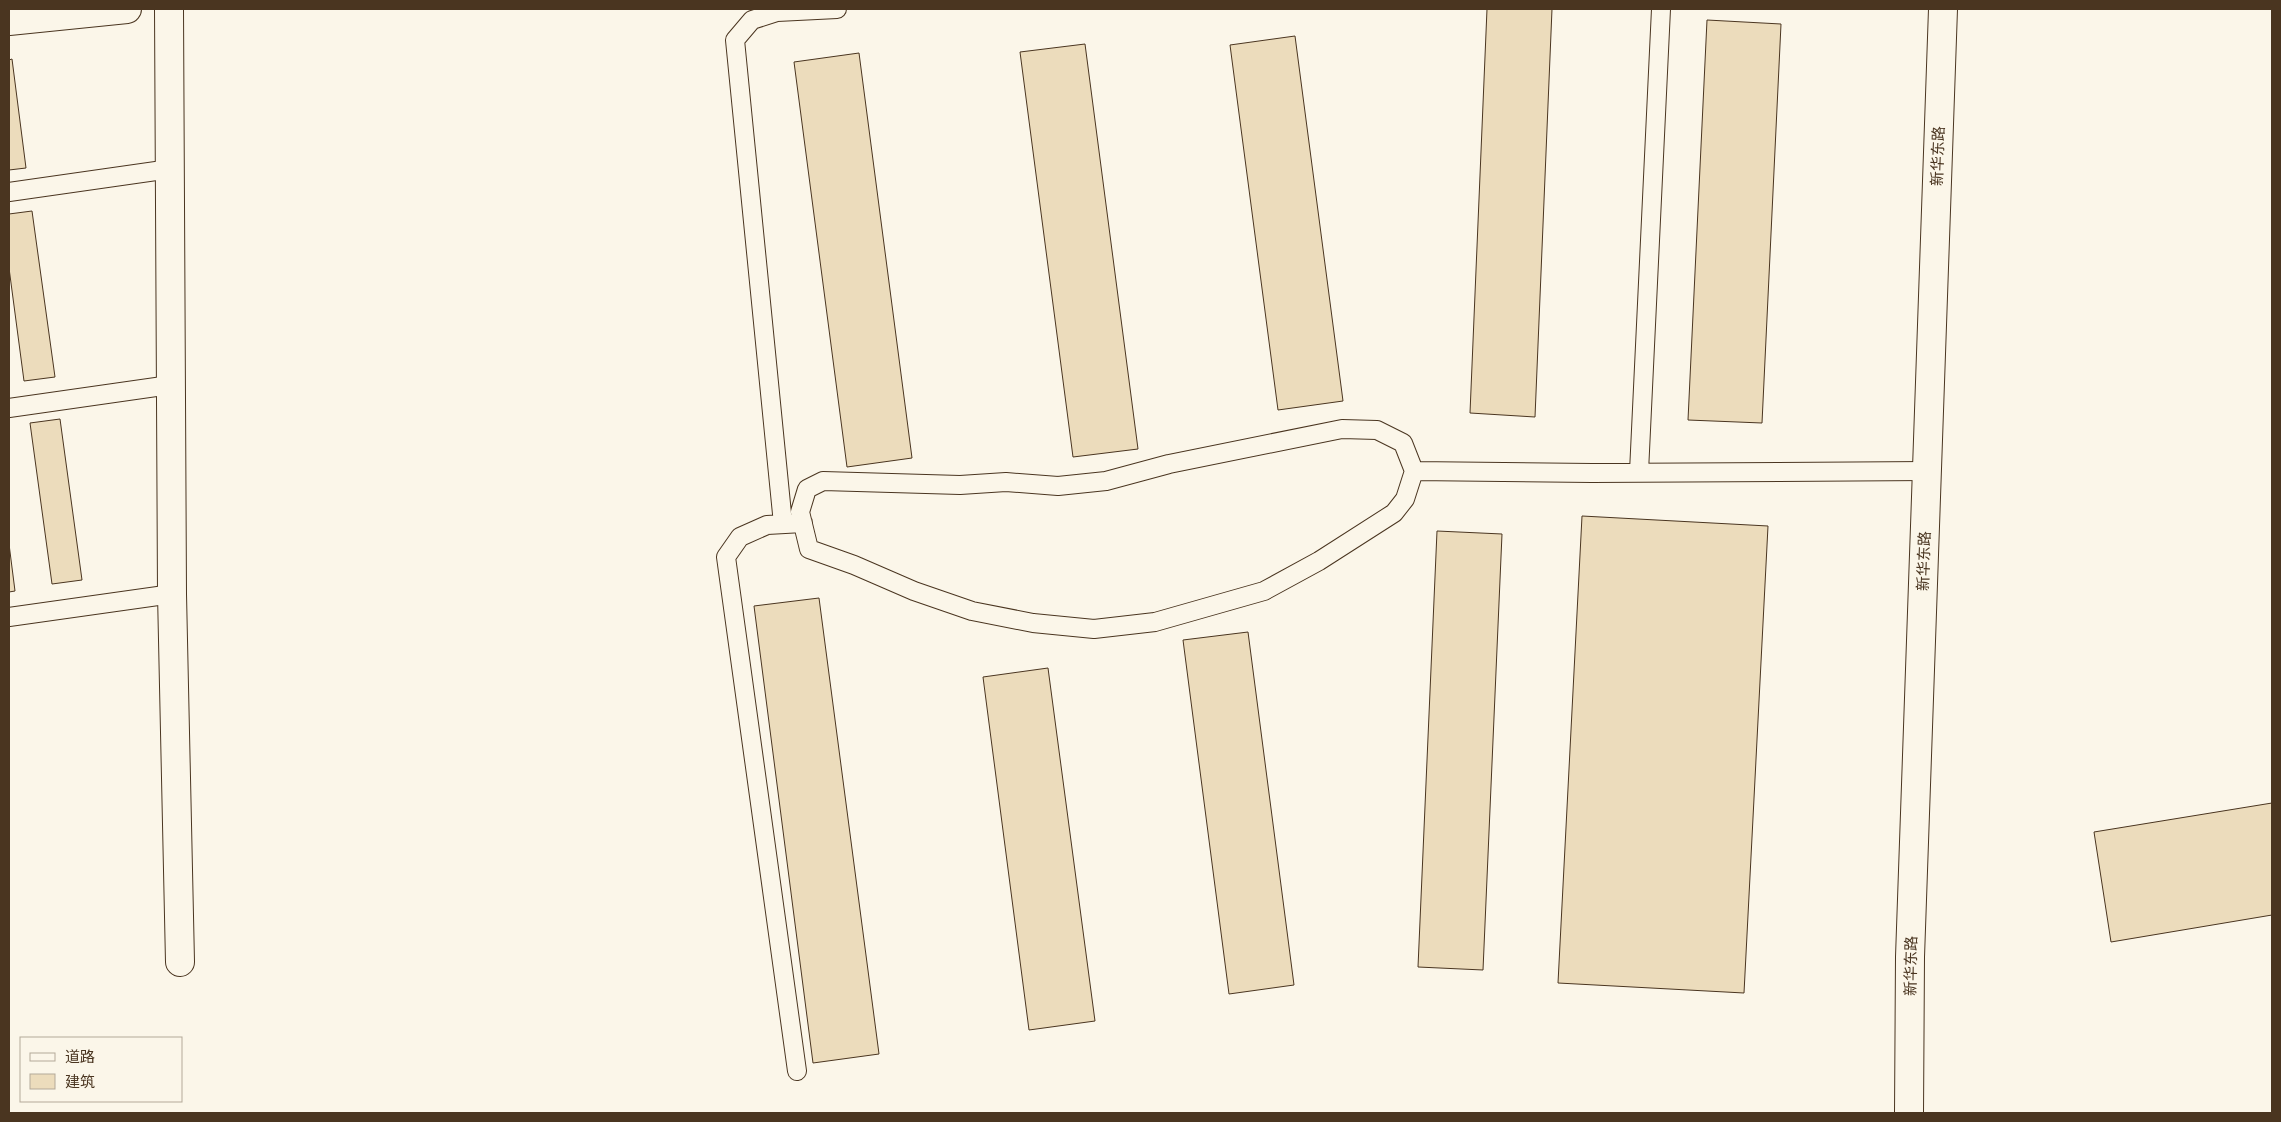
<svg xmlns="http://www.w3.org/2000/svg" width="2281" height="1122" font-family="Overpass,'Noto Sans SC',sans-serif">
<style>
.building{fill:#ecdcbc;stroke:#4a3520}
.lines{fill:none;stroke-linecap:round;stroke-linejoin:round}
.lane-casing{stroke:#4a3520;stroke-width:20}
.street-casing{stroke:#4a3520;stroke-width:30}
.secondary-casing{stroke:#4a3520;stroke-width:30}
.lane{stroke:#fbf6e9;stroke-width:18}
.street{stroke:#fbf6e9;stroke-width:28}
.secondary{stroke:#fbf6e9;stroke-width:28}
.labels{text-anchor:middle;stroke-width:4;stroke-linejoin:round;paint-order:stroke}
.street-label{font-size:15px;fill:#4a3520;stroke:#fbf6e9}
</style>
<rect width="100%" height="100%" fill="#fbf6e9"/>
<!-- building -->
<path class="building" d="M1487,9H1552L1535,417L1470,413Z
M1707,20L1781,24L1762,423L1688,420Z
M1295,36L1343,401L1278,410L1230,45Z
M1085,44L1138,449L1073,457L1020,52Z
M859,53L912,458L847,467L794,62Z
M12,59L26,168L9,170V60Z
M32,211L55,377L24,381L9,268V214Z
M60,419L82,580L52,584L30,423Z
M1582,516L1768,526L1744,993L1558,983Z
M1437,531L1502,534L1483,970L1418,967Z
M9,544L15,591L9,592Z
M819,598L879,1054L813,1063L754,606Z
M1248,632L1294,985L1229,994L1183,640Z
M1048,668L1095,1021L1029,1030L983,677Z
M2272,803V915L2111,942L2094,832Z"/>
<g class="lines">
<defs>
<path id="lane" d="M9,192L170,169
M9,408L170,385
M1342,429L1377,430L1403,443L1414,471L1405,499L1394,513L1319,561L1264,591L1155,622L1094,629L1033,623L972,611L914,591L854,565L809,549L800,512L807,489L823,481L960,485L1006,482L1058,486L1106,481L1169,464Z
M1414,471L1592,473L1927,471
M1639,472L1661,9
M783,524L735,40L752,20L777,12L837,9
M9,617L172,594
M797,1071L726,557L740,537L767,525L803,523"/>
<path id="street" d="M169,9L172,594L180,962
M9,21L127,9"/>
<path id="secondary" d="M1909,1113L1910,957L1943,9"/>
</defs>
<!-- lane casing -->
<use href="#lane" class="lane-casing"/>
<!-- street casing -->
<use href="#street" class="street-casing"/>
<!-- secondary casing -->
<use href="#secondary" class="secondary-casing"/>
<!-- lane -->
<use href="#lane" class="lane"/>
<!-- street -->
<use href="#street" class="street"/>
<!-- secondary -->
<use href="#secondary" class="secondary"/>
</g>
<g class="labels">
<!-- street labels -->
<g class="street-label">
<text transform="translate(1938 156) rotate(-88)" y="5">新华东路</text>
<text transform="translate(1924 561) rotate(-88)" y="5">新华东路</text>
<text transform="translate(1911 966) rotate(-89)" y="5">新华东路</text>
</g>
</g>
<!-- border -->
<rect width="2281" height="1122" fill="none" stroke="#4a3520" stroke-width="20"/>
<!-- legend -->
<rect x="20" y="1037" width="162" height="65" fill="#fbf6e9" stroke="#b4a999"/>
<rect x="30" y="1053" width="25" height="8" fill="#fbf6e9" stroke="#b4a999"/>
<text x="65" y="1062" font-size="15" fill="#4a3520">道路</text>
<rect x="30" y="1074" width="25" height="15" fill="#ecdcbc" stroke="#b4a999"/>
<text x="65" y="1087" font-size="15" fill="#4a3520">建筑</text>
</svg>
